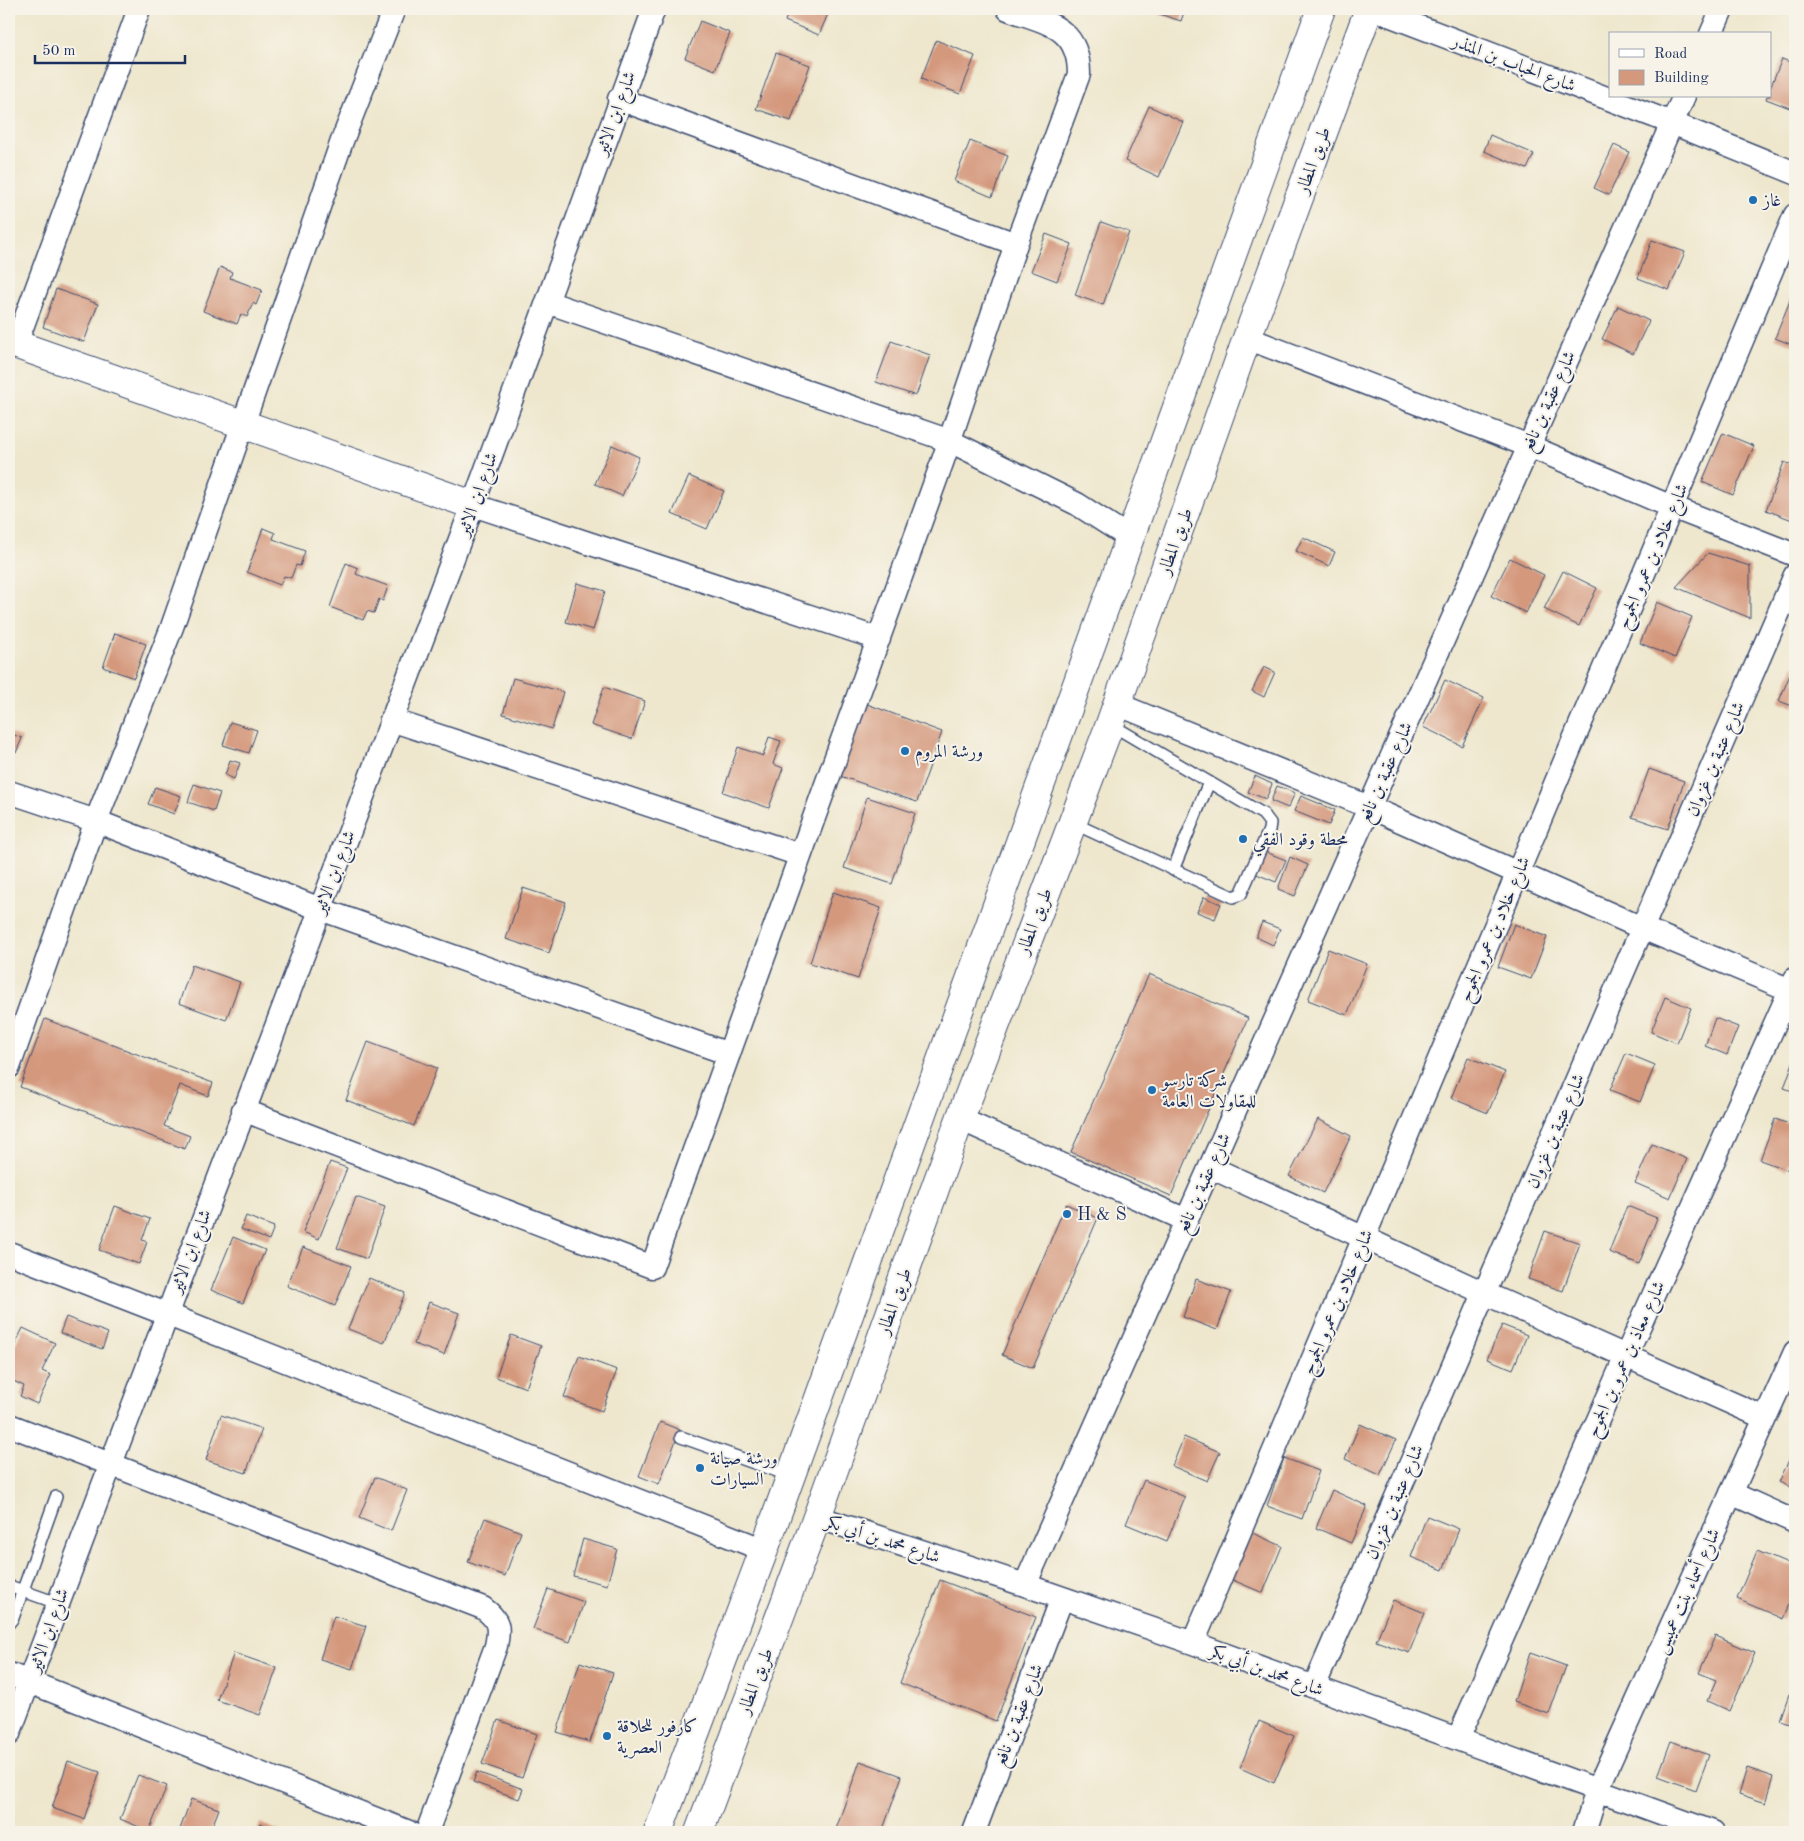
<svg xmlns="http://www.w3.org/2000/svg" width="1804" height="1841" font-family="'Old Standard TT',Amiri,serif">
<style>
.building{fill:#d4987d}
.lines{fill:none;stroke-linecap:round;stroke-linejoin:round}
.service-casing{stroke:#3b4b6f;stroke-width:14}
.minor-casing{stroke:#3b4b6f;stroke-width:25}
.tertiary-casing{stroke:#3b4b6f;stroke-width:30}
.trunk-casing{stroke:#3b4b6f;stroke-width:30}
.service{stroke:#fff;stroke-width:11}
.minor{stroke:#fff;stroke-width:22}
.tertiary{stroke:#fff;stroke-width:28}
.trunk{stroke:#fff;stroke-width:28}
.poi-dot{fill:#1f6fb2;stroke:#f7f3e8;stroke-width:2}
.labels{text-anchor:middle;stroke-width:4;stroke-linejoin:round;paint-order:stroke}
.street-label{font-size:18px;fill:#1b2f5e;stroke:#f7f3e8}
.poi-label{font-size:18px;fill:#1b2f5e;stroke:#f7f3e8;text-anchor:start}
</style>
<rect width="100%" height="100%" fill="#f7f3e8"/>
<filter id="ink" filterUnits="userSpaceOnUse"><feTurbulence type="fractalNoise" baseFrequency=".02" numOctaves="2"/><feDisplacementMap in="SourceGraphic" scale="10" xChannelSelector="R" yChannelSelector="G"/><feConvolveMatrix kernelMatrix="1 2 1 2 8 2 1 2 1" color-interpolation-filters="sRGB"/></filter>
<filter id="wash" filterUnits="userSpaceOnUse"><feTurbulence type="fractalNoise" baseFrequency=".0096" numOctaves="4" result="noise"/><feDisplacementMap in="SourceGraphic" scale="20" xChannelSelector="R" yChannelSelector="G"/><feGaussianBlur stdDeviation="1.12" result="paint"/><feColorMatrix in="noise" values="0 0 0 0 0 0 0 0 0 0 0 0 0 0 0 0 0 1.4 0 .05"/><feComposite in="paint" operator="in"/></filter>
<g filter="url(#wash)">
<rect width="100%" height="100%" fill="#eee7cd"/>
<g id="blocks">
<!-- building -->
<path class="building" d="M790,9H830L819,35L785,21Z
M1144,9H1185L1181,21Z
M700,21L730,33L715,70L685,58Z
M936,40L975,56L960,94L921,79Z
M776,53L810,65L791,121L756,109Z
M1782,59L1795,64V110L1766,99L1767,96H1770V88Z
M1149,106L1183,122L1159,177L1125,161Z
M1490,135L1534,154L1527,169L1484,151Z
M970,141L1008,156L992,197L954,181Z
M1614,145L1629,152L1609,195L1594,188Z
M1101,222L1129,232L1103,305L1075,295Z
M1046,234L1072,244L1057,281L1031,271Z
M1652,240L1685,252L1669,290L1638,278Z
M220,267L232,272L230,278L262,290L256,305L253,303L247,317L241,314L237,324L203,311Z
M1795,288V346L1775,338Z
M56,289L98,304L84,342L43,327Z
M1618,306L1649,321L1633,354L1602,339Z
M891,341L930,355L916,396L876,382Z
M1723,433L1754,446L1733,495L1702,482Z
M612,445L639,457L622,496L595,484Z
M1784,462L1795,466V521L1766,510Z
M689,476L724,491L707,529L672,514Z
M263,528L275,533L273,539L305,551L300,566L296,565L291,578L284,576L280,585L247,572Z
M1303,537L1335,552L1329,566L1296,551Z
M1708,553L1750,566V618L1676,587Z
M1510,558L1544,575L1526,613L1491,596Z
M346,563L358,568L356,574L388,586L383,601L379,599L374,613L367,611L363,620L330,607Z
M1563,571L1597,588L1579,626L1544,609Z
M577,583L605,591L593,630L566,622Z
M1657,602L1692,617L1675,658L1640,643Z
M115,633L146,644L134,678L103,667Z
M1794,665H1795V707L1779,701Z
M1264,667L1275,672L1264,697L1252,691Z
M513,678L563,692L552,729L503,714Z
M1445,680L1484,698L1462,746L1423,727Z
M604,687L645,701L632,739L591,725Z
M867,704L942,732L917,802L840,776Z
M230,722L257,730L249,753L223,745Z
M9,733L22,738L16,753L13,752L9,761Z
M769,737L781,741L773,764L783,768L769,808L723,792L738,747L763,756Z
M230,760L240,763L234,779L225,775Z
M1649,769L1684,781L1668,829L1632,817Z
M1255,776L1272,784L1266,799L1248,792Z
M194,784L220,793L214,811L188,802Z
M1277,786L1295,793L1288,808L1271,801Z
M155,787L181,796L174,814L148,804Z
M1301,796L1335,810L1329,825L1294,811Z
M867,797L915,813L892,884L844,868Z
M1263,851L1286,860L1276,882L1254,873Z
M1290,857L1308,865L1295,896L1278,889Z
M523,888L566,902L549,953L506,939Z
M833,892L881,908L858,979L810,963Z
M1204,897L1221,904L1215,919L1197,912Z
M1262,922L1280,929L1273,945L1256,937Z
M1514,924L1547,937L1531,979L1498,967Z
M1328,949L1367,964L1347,1015L1308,1000Z
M192,965L240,982L226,1020L179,1003Z
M1149,974L1248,1018L1171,1196L1071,1152Z
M1665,997L1691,1008L1677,1043L1651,1032Z
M1715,1018L1738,1027L1727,1055L1705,1046Z
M45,1019L213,1083L208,1096L180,1085L164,1126L190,1136L185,1149L20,1087Z
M368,1042L437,1068L414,1126L346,1100Z
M1626,1053L1655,1065L1640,1102L1610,1090Z
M1468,1057L1505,1072L1488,1113L1451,1098Z
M1795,1057V1092L1784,1088Z
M1318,1119L1351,1136L1323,1193L1289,1176Z
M1775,1119L1795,1126V1149L1787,1170L1760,1160Z
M1652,1144L1687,1159L1670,1198L1635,1183Z
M330,1162L347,1168L319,1239L303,1232Z
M356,1197L385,1207L367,1259L337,1248Z
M1066,1204L1098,1218L1033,1368L1002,1355Z
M115,1206L150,1219L142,1240L147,1242L139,1264L99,1250Z
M1627,1206L1657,1218L1639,1264L1609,1252Z
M246,1216L274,1227L269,1240L241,1229Z
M1545,1231L1580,1243L1563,1291L1528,1279Z
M233,1237L265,1250L243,1303L211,1290Z
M303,1247L351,1266L335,1306L287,1286Z
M369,1278L405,1293L384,1343L348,1329Z
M1196,1279L1231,1292L1217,1330L1183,1317Z
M429,1302L459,1313L444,1355L414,1344Z
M66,1317L108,1333L102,1349L60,1333Z
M1502,1325L1527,1335L1513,1369L1487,1359Z
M23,1328L55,1343L42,1371L51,1375L37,1404L20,1396L24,1386L9,1379V1369L13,1361L9,1357Z
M511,1335L541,1346L526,1388L496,1377Z
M579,1356L617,1370L602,1411L564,1397Z
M221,1415L262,1429L246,1473L206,1460Z
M660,1422L680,1430L659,1484L639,1476Z
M1360,1424L1396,1440L1380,1475L1345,1459Z
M1184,1437L1220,1452L1207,1481L1172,1466Z
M1795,1447V1489L1779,1482Z
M1284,1458L1319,1471L1302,1519L1267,1506Z
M375,1477L407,1490L391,1531L359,1518Z
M1144,1480L1185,1497L1167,1541L1126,1524Z
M1332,1490L1367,1506L1351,1543L1316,1528Z
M1427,1516L1459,1529L1443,1570L1411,1557Z
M485,1518L521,1532L505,1576L468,1562Z
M1248,1531L1282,1546L1263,1593L1228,1578Z
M583,1539L617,1549L607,1585L573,1576Z
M1757,1551L1795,1567V1589L1783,1619L1737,1599Z
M940,1580L1036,1617L996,1721L900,1683Z
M548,1589L584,1602L570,1642L533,1629Z
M1393,1600L1425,1613L1409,1653L1376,1641Z
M334,1616L366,1626L352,1669L320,1659Z
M1715,1636L1755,1653L1730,1711L1708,1701L1717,1680L1699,1673Z
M234,1653L277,1668L260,1715L217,1700Z
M1530,1653L1566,1666L1549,1714L1514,1702Z
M580,1662L613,1673L590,1742L557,1732Z
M1789,1694L1795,1696V1725L1780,1720Z
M498,1720L537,1734L522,1778L482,1764Z
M1259,1721L1294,1736L1274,1783L1240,1768Z
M1671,1741L1709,1755L1696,1790L1658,1776Z
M68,1761L100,1772L84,1819L52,1808Z
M860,1761L902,1776L882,1832H835Z
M1747,1768L1774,1777L1766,1803L1739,1794Z
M477,1772L523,1789L519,1799L473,1782Z
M138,1775L167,1786L149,1831L120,1819Z
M191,1799L219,1809L210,1832H179Z
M260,1823L282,1832H257Z"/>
</g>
</g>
<g filter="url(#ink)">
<use href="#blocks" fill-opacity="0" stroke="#3b4b6f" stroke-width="1"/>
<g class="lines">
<defs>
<path id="service" d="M1073,823L1233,897L1241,894L1269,830L1270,823L1263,814L1110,724
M1173,870L1209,782
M681,1437L791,1476
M9,1586L57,1603
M9,1623L13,1618L56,1497"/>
<path id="minor" d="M1373,9L1672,123L1795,173
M1711,34L1722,9
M619,99L1016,244
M547,302L950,441L1077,504L1130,538
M1247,338L1529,446L1672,507L1795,555
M16,344L139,9
M473,505L879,639
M1117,704L1369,807L1642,928L1795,992
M391,720L800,855
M9,792L96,821L320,909L729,1054
M9,1067L96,821L172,627L342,141L394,9
M243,1110L652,1267L943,460L1016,244L1079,74C1079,26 1046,23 1008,9
M960,1119L1186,1220
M1210,1167L1484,1293L1765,1418
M9,1253L166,1314L764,1550
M9,1425L483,1608C499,1620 500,1627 496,1646L427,1832
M1731,1493L1795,1522
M817,1517L1025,1585L1193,1643L1713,1832
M1025,1585L1684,96
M1193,1643L1795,215
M9,1674L409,1832
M1314,1687L1795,575
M9,1734L473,505L654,9
M1458,1739L1626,1356L1795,979
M974,1832L1062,1598
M1584,1832L1597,1790L1795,1352"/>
<path id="tertiary" d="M9,342L473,505"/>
<path id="trunk" d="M658,1832L764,1550L1321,9
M699,1832L817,1517L960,1119L1110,724L1247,338L1369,9"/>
</defs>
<!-- service casing -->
<use href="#service" class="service-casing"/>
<!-- minor casing -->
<use href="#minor" class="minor-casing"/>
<!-- tertiary casing -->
<use href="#tertiary" class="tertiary-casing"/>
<!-- trunk casing -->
<use href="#trunk" class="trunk-casing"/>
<!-- service -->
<use href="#service" class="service"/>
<!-- minor -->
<use href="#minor" class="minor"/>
<!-- tertiary -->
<use href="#tertiary" class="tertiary"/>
<!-- trunk -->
<use href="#trunk" class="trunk"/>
</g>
</g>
<!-- markers -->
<g class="poi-dot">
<circle cx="1753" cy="200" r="5"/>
<circle cx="905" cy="751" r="5"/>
<circle cx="1243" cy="839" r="5"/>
<circle cx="1152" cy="1090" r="5"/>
<circle cx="1067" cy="1214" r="5"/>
<circle cx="700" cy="1468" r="5"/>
<circle cx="607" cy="1736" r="5"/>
</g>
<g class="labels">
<!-- street labels -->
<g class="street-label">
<text transform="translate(1514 63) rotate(21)" y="6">شارع الحباب بن المنذر</text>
<text transform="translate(615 113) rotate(-70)" y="6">شارع ابن الاثير</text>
<text transform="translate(1313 160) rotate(-70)" y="6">طريق المطار</text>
<text transform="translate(1548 401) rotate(-66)" y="6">شارع عقبة بن نافع</text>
<text transform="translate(477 494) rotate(-70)" y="6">شارع ابن الاثير</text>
<text transform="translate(1175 541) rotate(-70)" y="6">طريق المطار</text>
<text transform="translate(1652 556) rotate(-67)" y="6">شارع خلاد بن عمرو الجموح</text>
<text transform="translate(1715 759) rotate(-67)" y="6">شارع عتبة بن غزوان</text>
<text transform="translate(1385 772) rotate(-66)" y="6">شارع عقبة بن نافع</text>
<text transform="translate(334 872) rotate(-69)" y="6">شارع ابن الاثير</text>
<text transform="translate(1034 921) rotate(-69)" y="6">طريق المطار</text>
<text transform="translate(1494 929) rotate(-67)" y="6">شارع خلاد بن عمرو الجموح</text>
<text transform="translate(1555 1131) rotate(-67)" y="6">شارع عتبة بن غزوان</text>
<text transform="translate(1203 1183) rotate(-66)" y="6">شارع عقبة بن نافع</text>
<text transform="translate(190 1251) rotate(-69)" y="6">شارع ابن الاثير</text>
<text transform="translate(894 1301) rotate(-70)" y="6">طريق المطار</text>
<text transform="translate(1337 1302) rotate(-67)" y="6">شارع خلاد بن عمرو الجموح</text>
<text transform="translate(1625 1359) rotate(-66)" y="6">شارع معاذ بن عمرو بن الجموح</text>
<text transform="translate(1394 1502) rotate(-67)" y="6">شارع عتبة بن غزوان</text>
<text transform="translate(883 1539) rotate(18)" y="6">شارع محمد بن أبي بكر</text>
<text transform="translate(1687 1591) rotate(-66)" y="6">شارع أسماء بنت عميس</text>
<text transform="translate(48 1630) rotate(-70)" y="6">شارع ابن الاثير</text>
<text transform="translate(1267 1670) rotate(20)" y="6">شارع محمد بن أبي بكر</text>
<text transform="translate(755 1681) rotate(-69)" y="6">طريق المطار</text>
<text transform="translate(1018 1715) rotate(-69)" y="6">شارع عقبة بن نافع</text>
</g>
<!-- poi labels -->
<g class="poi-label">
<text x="1763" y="206">غاز</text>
<text x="915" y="757">ورشة المروم</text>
<text x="1253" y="845">محطة وقود الفقي</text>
<text x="1162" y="1086">شركة تارسو<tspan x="1162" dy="21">للمقاولات العامة</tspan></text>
<text x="1077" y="1220">H &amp; S</text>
<text x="710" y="1464">ورشة صيانة<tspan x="710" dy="21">السيارات</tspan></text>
<text x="617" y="1732">كارفور للحلاقة<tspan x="617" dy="21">العصرية</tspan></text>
</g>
</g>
<!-- margin -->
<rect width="1804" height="1841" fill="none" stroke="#f7f3e8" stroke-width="30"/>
<!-- legend -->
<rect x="1609" y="32" width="162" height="65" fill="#f7f3e8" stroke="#9fa5b1"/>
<rect x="1619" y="49" width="25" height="8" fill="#ffffff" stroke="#9fa5b1"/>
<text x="1654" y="58" font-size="15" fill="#1b2f5e">Road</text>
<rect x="1619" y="70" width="25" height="15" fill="#d4987d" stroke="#9fa5b1"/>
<text x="1654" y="82" font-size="15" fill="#1b2f5e">Building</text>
<!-- scale -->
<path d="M35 55v8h150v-8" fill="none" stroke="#1b2f5e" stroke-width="2.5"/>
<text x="42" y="55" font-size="15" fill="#1b2f5e" stroke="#f7f3e8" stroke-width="4" paint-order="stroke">50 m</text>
</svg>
